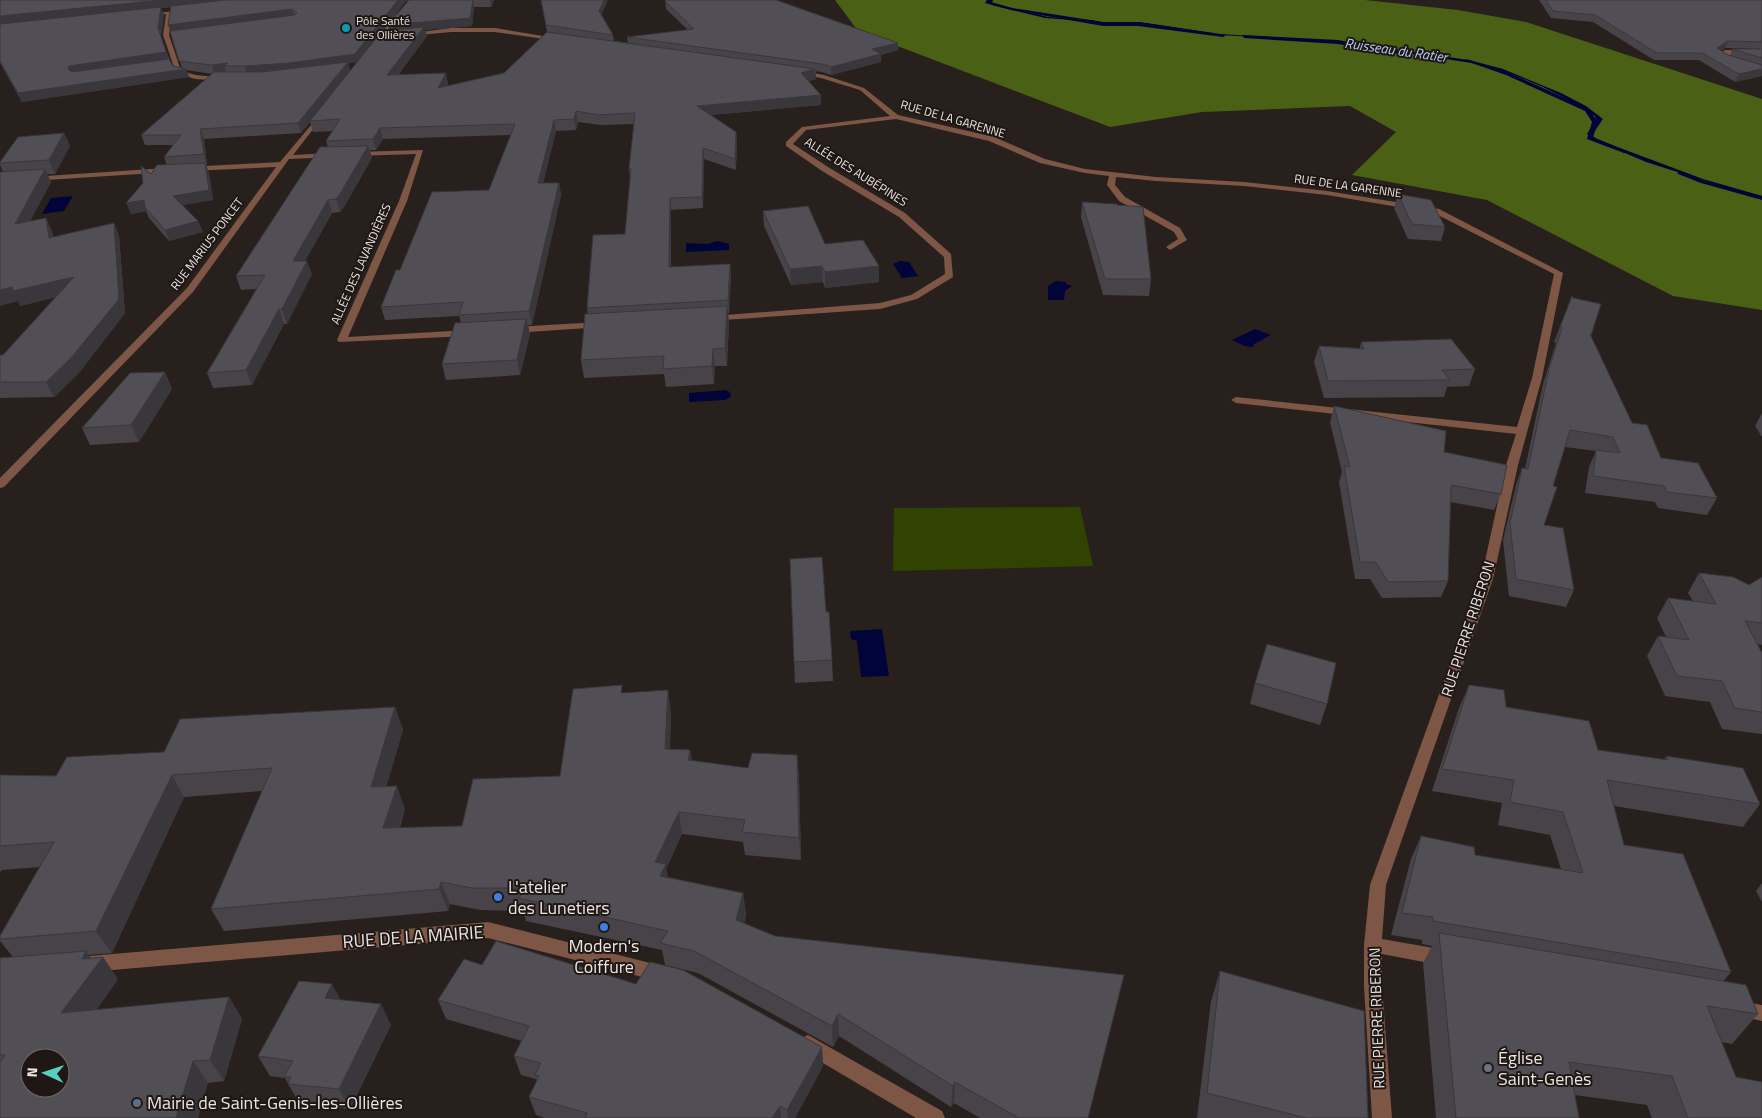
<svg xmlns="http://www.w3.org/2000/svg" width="1762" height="1118" font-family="'Titillium Web',sans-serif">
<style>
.green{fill:#304300}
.forest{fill:#4a6014}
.water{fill:#000439}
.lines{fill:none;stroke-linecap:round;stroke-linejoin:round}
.stream{fill:#000439;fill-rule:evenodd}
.street{fill:#7d5646;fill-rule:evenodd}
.wall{fill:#474349;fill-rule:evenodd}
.shaded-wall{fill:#39373c}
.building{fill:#524e55;stroke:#39373c;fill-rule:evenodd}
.culture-dot{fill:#0f9aa8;stroke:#1e1713;stroke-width:2}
.shop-dot{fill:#3f7fe0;stroke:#1e1713;stroke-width:2}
.worship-dot{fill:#6b7280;stroke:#1e1713;stroke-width:2}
.service-dot{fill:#5c6f8a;stroke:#1e1713;stroke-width:2}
.labels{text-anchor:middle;stroke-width:4;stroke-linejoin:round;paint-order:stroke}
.far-poi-label{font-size:12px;fill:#ebe5e3;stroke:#1e1713;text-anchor:start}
.far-street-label{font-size:12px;fill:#ebe5e3;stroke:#1e1713}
.far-water-label{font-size:14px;font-style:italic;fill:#b7cff9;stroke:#1e1713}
.street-label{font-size:15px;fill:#ebe5e3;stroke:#1e1713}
.near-poi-label{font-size:18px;fill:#ebe5e3;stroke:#1e1713;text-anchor:start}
.near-street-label{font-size:18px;fill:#ebe5e3;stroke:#1e1713}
</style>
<rect width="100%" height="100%" fill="#28201c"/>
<!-- green -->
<path class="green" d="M1080,507L1093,566L893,571L894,508Z"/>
<!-- forest -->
<path class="forest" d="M835,0H1365L1458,10L1526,22L1762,99V310L1673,296L1487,200L1352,175L1396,132L1350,106L1202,112L1110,127L858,31Z"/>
<!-- water -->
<path class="water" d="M993,0L992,3L1048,17L1091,20L1107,23L1139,22L1220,34L1336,41L1469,60L1503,69L1561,93L1586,106L1603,119L1592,135L1596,139L1703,179L1762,196V199L1646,162L1590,138L1587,134L1596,120L1595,116C1562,94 1522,76 1484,65L1338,42L1219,35L1144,24L1107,25L1085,21L1045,18L992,5L986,1Z
M73,196L64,211L42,214L51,198Z
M718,241L729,244V250L686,252V243L707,244Z
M900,261L909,262L918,276L902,278L893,264Z
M1056,281L1066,282V284L1072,286L1065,291L1064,300H1048V286Z
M1255,329L1271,335L1254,344L1253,347L1245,346L1232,340Z
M725,390L730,392L731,397L725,400L689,402V393Z
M882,629L889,676L861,677L857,641L851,639L850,631Z"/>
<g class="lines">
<!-- stream -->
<path class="stream" d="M987,0H992L991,2L1012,8L1103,22H1138L1226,35L1223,37L1138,26H1103L1011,10L985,3Z
M1242,35L1338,40L1403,52L1400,54L1338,44L1244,38Z
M1466,59L1510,73L1589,109L1598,122L1593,137L1629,152L1624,153L1587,139L1592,122L1585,111L1506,75L1466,61Z
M1680,171L1705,181L1762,196V200L1701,183L1678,174L1677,173Z"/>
<!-- street -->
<path class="street" d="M411,0H418L400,16L378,46H374L391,19Z
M189,9V11L172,14L169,35L181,71L196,75L224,78L227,80L226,81L195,79L176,73L163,35L166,14L147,17L144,15Z
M451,28H495L561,39L558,41L495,32H451L409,36L406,34Z
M1725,50L1762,51V55H1723L1729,59L1762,68V72L1725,61L1716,55Z
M801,71L824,75L864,88L898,115L994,137L1045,159L1085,169L1156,177L1244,182L1327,191L1439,209L1563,273L1542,378L1518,465L1493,579L1386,885L1382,939L1445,950L1451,952L1454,958L1451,964L1445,966L1382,954V986L1392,1118H1372L1364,986V945L1370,885L1481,579L1506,465L1516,434L1236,403L1231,400L1236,397L1517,427L1532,378L1554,274L1434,213L1327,195L1244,186L1156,181L1116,177L1115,185L1125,197L1180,228L1187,240L1170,250L1166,247L1178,239L1174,232L1119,201L1107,185L1109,176L1085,173L1040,163L989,141L896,119L806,130L793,144L828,167L905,213L951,254L953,277L917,299L880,309L709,321V317L712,316L880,303L911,295L945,274L944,257L899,217L822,171L786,146V142L802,127L890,116L860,90L821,78L799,74L798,73Z
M322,112L325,114L293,155L332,153H335V157L289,159L193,292L4,487L0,488V478L187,288L276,167L190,171H187V167L280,162Z
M423,150L407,201L348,337L468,330L473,333L468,336L339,342L337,340L399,201L416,154L355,156L351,154L355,152Z
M167,168L171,170L170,172L0,183V179Z
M600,322L605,325L603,327L513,333L508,330L513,327Z
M488,922L662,966L668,968L671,974L668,980L662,982L488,938L89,972L83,970L80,964L83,958L89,956Z
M1740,1001L1762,1005V1021L1734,1015L1731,1009L1734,1003Z
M808,1035L942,1111L945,1118H916L801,1050L799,1044L801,1038Z"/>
</g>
<!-- wall -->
<path class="wall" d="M0,0H494L491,7H474L472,26L425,30L427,36L398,75L448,83L447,86L504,73L547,32L541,0L601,15L613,35L614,41L628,43L627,37L688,30L666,9L665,0L898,43V50L881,55V62L831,75L822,72L816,71V79L808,81L821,105L711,115L736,132L737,143L736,170L704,159L703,208L671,210V267L730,264L731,276L729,313H728L729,323L727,366H715L714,384L666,387L664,374L584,378L581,360L588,314L587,308L625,234L630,181L629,169L634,124L600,125L578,122L576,130L556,131L543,183H559L561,195L532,325H528L530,334L520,375L446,380L442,364L461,323L459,316L385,320L381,307L400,270L489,190L511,135L383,139L376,150H370L372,158L344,207L340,212L332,213L305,261L312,274L287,324H284L252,385L213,388L207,373L256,289L241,290L236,276L328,147L326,141L333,131L313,132L310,122L301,133L204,139L207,165H206L209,173L213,200L183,205L198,221L203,232L169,241L149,218L146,211L131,214L151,174L167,165L164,157L173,145H145L141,135L213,74L186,70L189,77L22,102L0,63ZM409,0L388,25L390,31L360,59L406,1ZM171,7V31H170L182,68L173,66L169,60L161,36L164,15L161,8ZM357,62L350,71L348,63Z
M1539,0H1762V49L1725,48L1721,51L1730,56L1732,49H1762V76L1735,82L1699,60H1654L1593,22L1551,18Z
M64,133L70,146L55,174H47L51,182L30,221L46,218L52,231L53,237L114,223L119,236L125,313L79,373L54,397L0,398V355H3L56,297L20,306L18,301L3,172L0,165V162Z
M1398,194L1445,227L1441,241L1408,239L1394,208Z
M1082,202L1117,205L1151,279L1149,296L1103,295L1081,217Z
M763,211L825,244L879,266V282L825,288L823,282L791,285L764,226Z
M1572,296L1573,298L1601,304L1591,336L1632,423L1661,458L1717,498L1707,515L1658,508L1655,502L1585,493L1589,467L1596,451L1565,447L1553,486L1544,525L1574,590L1566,607L1509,596L1503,540L1516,485L1522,468L1525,469L1543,384L1556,343L1554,342Z
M1361,342L1475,369L1469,386L1447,387L1444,397L1324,398L1314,362L1319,346L1360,348Z
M165,372L172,389L139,442L90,445L82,428Z
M1334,406L1444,452L1501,494L1494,510L1450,502L1448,581L1441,597L1382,598L1370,579H1355L1339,482L1342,472L1330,422Z
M1762,413V437L1755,426Z
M1699,573L1749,585L1762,577V645L1758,644L1762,653V734L1722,729L1710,702L1665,696L1647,656L1658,636L1666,637L1657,618L1668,598L1693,601L1688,593Z
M826,612L832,660L833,681L795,683L794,662Z
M1255,683L1327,704L1320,725L1250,704Z
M1469,685L1506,707L1598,750L1664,760L1666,756L1760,804L1743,827L1614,806L1624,845L1731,972L1723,982L1758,1014L1732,1044L1721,1042L1736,1077L1762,1118H1652L1647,1105L1575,1095L1579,1118H1436L1423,963L1432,946L1422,944V940L1391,935L1411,859L1421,836L1475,855L1561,869L1550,835L1498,825L1502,803L1432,791L1459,708Z
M623,693L671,712L670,749L690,750L692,761L748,768L797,755L799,777L801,860L745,855L743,842L682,834L666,869L668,877L743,893L746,915L744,923L775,936L1124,975L1088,1118H980L954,1103L951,1107L839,1036L833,1047L698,973L665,965L662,950L526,921L523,911L480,910L450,904L448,911L224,931L211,909L262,791L184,797L112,953L88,955L91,958L118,979L96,1010L229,997L242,1019L224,1081L208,1083L0,1118V958L13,957L0,941V936L40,867L2,870L0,872V775L56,776L164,752L395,707L403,730L386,787L405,809L400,828L462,826L560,776Z
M1762,883V902L1756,891Z
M482,965L822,1047L823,1066L795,1118H545L536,1115L529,1097L537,1081L536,1079L521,1075L514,1056L522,1041L446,1019L438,1000Z
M1220,971L1368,1118H1197L1211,1001Z
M340,1000L391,1025L350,1109L300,1104L288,1084V1083L285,1078L270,1076L258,1056Z"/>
<!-- shaded-wall -->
<path class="shaded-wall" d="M163,0H243L161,8L164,15L161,36L170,60L73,74L68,69L69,66L158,28L0,24V16Z
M398,0H409L406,1L357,62L348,63L351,71L301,133L298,123L247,75L245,66Z
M473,0L474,7L472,26L425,30L427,36L390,85L387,75L390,33L388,25Z
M490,0H494L491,7Z
M604,0H608L600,19L599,11Z
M292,9L294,17L171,33L168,25Z
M1728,41L1725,48L1714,56L1717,48Z
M898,43V50L881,55V62L831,75V67L872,49Z
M228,63L224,66L226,72L214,74L212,65Z
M186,69L189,77L22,102L18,93Z
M815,69L816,79L801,83V73Z
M1762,69V76L1735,82L1739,74Z
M446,73L448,83L440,99L438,88Z
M821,95V105L698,116L697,106Z
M576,111L578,122L576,130L574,119Z
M554,120L556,131L540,195L538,183Z
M380,128L383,139L376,150L373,139Z
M200,129L204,139L207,165L204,154Z
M736,132L737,143L736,170L735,159Z
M64,133L70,146L55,174L49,160Z
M368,146L372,158L344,207L340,212L336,199Z
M703,148L704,159L703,208L702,197Z
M205,163L209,173L213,200L177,206L173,196Z
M45,169L51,182L22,237L15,224Z
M559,183L561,195L532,325L529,311Z
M670,198L671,210L670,280L669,267Z
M144,200L145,207L146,211L131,214L126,203Z
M328,200L332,213L297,275L293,261Z
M46,218L52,231L55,252L49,238Z
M198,221L203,232L169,241L165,230Z
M114,223L119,236L125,313L79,373L54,397L46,382Z
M307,261L312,274L287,324L282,309Z
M730,264L731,276L729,313L728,300Z
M822,266L823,282L791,285L790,269Z
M879,266V282L825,288V272Z
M74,277L81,291L20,306L18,301L0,306V290L12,287Z
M727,306L729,323L727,366L725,348Z
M279,309L284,324L252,385L246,370Z
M526,319L530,334L520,375L517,360Z
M713,349L715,366L714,384L712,366Z
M165,372L172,389L139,442L131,425Z
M668,690L671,712L669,771L665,749Z
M395,707L403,730L380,809L371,787Z
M690,750L693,772L688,760Z
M797,755L799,777L801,860L799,838Z
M172,775L184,797L112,953L96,931Z
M397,786L405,809L392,850L383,828Z
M679,812L682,834L666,869L670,886L665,898L655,862Z
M441,882L450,904L448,911L439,889Z
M743,893L746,915L739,942L736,920Z
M86,951L96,966L103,957L118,979L79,1035L61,1013L82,959Z
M332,984L343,1004L325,998Z
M229,997L242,1019L224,1081L210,1060Z
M381,1004L391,1025L350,1109L339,1089Z
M838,1014L839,1036L833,1047L832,1026Z
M822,1047L823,1066L795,1118H788L787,1110Z
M193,1061L208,1083L198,1118H176Z
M955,1082L954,1103L951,1107L953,1086Z
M780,1106L781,1118H772Z"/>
<!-- building -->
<path class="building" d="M0,0H163L0,16Z
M226,0H398L355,54L289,63L245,66H224L228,63L212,65L179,61L170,31L295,15L297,13L292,9L168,25L171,6Z
M409,0H473L470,18L388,25Z
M541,0H604L599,11L613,35L546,25Z
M665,0H776L898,43L872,49L881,54L831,67L822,64L627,37L694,29L666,2Z
M1546,0H1762V42L1728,41L1717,48L1728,55L1762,65V69L1739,74L1702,53H1657L1595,15L1553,11Z
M161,7L158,28L166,52L69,66L68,69L72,72L169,59L173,66L186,69L18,93L0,61V24Z
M424,27L387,75L446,73L438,88L504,73L547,32L815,69L801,73L821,95L697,106L736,132L735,159L703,148L702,197L670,198L669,267L730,264L728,300L587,308L593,235L625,234L631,169H629L635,113L598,115L576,111L574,119L554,120L538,183H559L529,311L459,315L463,302L381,307L396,270H400L432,192L489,190L515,124L380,128L373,139L326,141L340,119L310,121L382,31Z
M1732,49H1762V58Z
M348,62L298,123L200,129L204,154L164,157L181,135H141L214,72H262Z
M64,133L49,160L0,163V162L18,137Z
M368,146L340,194L336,199L328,200L293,261H307L282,309H279L246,370L207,373L265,275L236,276L320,147Z
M205,163L209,190L173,196L198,221L165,230L145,207L144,200L126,203L143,183L141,166L151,174L157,165Z
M45,169L15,224L46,218L49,238L114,223L119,299L71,358L46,382H0V355H3L74,277L13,291L12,287L0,290V172Z
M1398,194L1431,200L1445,227L1412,224Z
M1082,202L1117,204V205L1143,207L1151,279H1105Z
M808,206L825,244L863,240L879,266L825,272L822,266L790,269L763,211Z
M1572,296L1573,298L1601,304L1591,335L1590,334L1632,423L1647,425L1661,458L1698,463L1717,498L1667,492L1664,486L1593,476L1596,450L1620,453L1613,437L1570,430L1553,486L1557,487L1544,525L1563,528L1574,590L1516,579L1510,523L1522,468L1528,469L1549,369L1562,328L1560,327Z
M727,306L725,348L713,349L712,366L663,369L664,356L581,360L585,314Z
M526,319L517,360L442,364L455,323Z
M1451,339L1475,369L1442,370L1450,380L1328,381L1319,346L1364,349L1361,342Z
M165,372L131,425L82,428L130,373Z
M1334,406L1446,431L1444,452L1507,465L1501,494L1451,485L1448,581L1388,582L1376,562H1360L1344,466L1350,467Z
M822,557L826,612H829L832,660L794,662L790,559Z
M1699,573L1733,577L1749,585L1762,577V623L1745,621L1762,653V712L1735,708L1722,681L1677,676L1658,636L1689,640L1668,598L1716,604Z
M1267,644L1336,663L1327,704L1255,683Z
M622,685L621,693L668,690L665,749L690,750L688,760L748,768L752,753L797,755L799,838L742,832L745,820L679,812L655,862L666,864L660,876L743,893L736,920L775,936L1124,975L1088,1118H1019L955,1082L953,1086L838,1014L832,1026L694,951L660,943L668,931L519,898L525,888H472L441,882L439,889L211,909L272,768L172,775L96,931L0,939V936L54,842L0,846V775L56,776L67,757L164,752L180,719L395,707L371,787L397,786L383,828L462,826L473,779L560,776L573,689Z
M1469,685L1504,690L1506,707L1589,721L1598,750L1668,760L1666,756L1743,768L1760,804L1607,780L1624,845L1683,854L1731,972L1433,921V917L1402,913L1421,836L1474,847L1475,855L1583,873L1563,812L1510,802L1514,780L1442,769Z
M1439,933L1746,985L1758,1014L1707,1006L1736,1077L1762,1082V1118H1688L1672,1076L1569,1062L1579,1118H1456Z
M496,941L636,984L650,962L683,970L822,1047L787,1110L780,1106L772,1118H585L587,1113L529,1097L539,1076L535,1075L541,1063L514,1056L529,1026L438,1000L464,959L482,965Z
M86,951L82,959L103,957L61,1013L229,997L210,1060L193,1061L176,1118H0V1063L5,1055H0V958ZM30,1058H60V1088H30Z
M1220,971L1364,1011L1368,1118H1306L1207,1093Z
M299,981L332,984L325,998L381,1004L339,1089L288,1084L291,1077H284L293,1061L258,1056Z"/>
<!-- markers -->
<circle class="culture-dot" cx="346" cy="28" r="5"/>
<g class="shop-dot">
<circle cx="498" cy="897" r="5"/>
<circle cx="604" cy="927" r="5"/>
</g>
<circle class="worship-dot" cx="1488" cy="1068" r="5"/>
<circle class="service-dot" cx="137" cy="1103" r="5"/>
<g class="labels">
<!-- far-poi labels -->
<g class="far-poi-label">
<text x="356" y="25">Pôle Santé<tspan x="356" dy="14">des Ollières</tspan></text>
</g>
<!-- far-street labels -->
<g class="far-street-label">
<text transform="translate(953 119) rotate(16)" y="4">RUE DE LA GARENNE</text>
<text transform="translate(856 172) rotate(32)" y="4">ALLÉE DES AUBÉPINES</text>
<text transform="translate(1348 186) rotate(8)" y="4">RUE DE LA GARENNE</text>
<text transform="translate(207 244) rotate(-53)" y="4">RUE MARIUS PONCET</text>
<text transform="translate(361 264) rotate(-66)" y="4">ALLÉE DES LAVANDIÈRES</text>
</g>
<!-- far-water labels -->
<g class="far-water-label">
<text transform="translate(1396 50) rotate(8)" y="5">Ruisseau du Ratier</text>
</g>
<!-- street labels -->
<g class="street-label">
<text transform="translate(1468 629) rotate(-72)" y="5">RUE PIERRE RIBERON</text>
<text transform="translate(1377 1018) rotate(-92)" y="5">RUE PIERRE RIBERON</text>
</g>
<!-- near-poi labels -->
<g class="near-poi-label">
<text x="508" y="893">L'atelier<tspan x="508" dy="21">des Lunetiers</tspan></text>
<text x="604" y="952" text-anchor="middle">Modern's<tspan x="604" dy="21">Coiffure</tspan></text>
<text x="1498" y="1064">Église<tspan x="1498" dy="21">Saint-Genès</tspan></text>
<text x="147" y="1109">Mairie de Saint-Genis-les-Ollières</text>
</g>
<!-- near-street labels -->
<g class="near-street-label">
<text transform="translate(413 937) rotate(-4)" y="6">RUE DE LA MAIRIE</text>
</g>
</g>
<!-- north arrow -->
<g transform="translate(45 1073) rotate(273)"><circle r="24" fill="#1e1713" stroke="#706966"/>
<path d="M0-4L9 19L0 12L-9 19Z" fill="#5acebd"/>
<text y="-8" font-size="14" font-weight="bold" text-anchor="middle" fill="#ebe5e3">N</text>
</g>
</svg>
